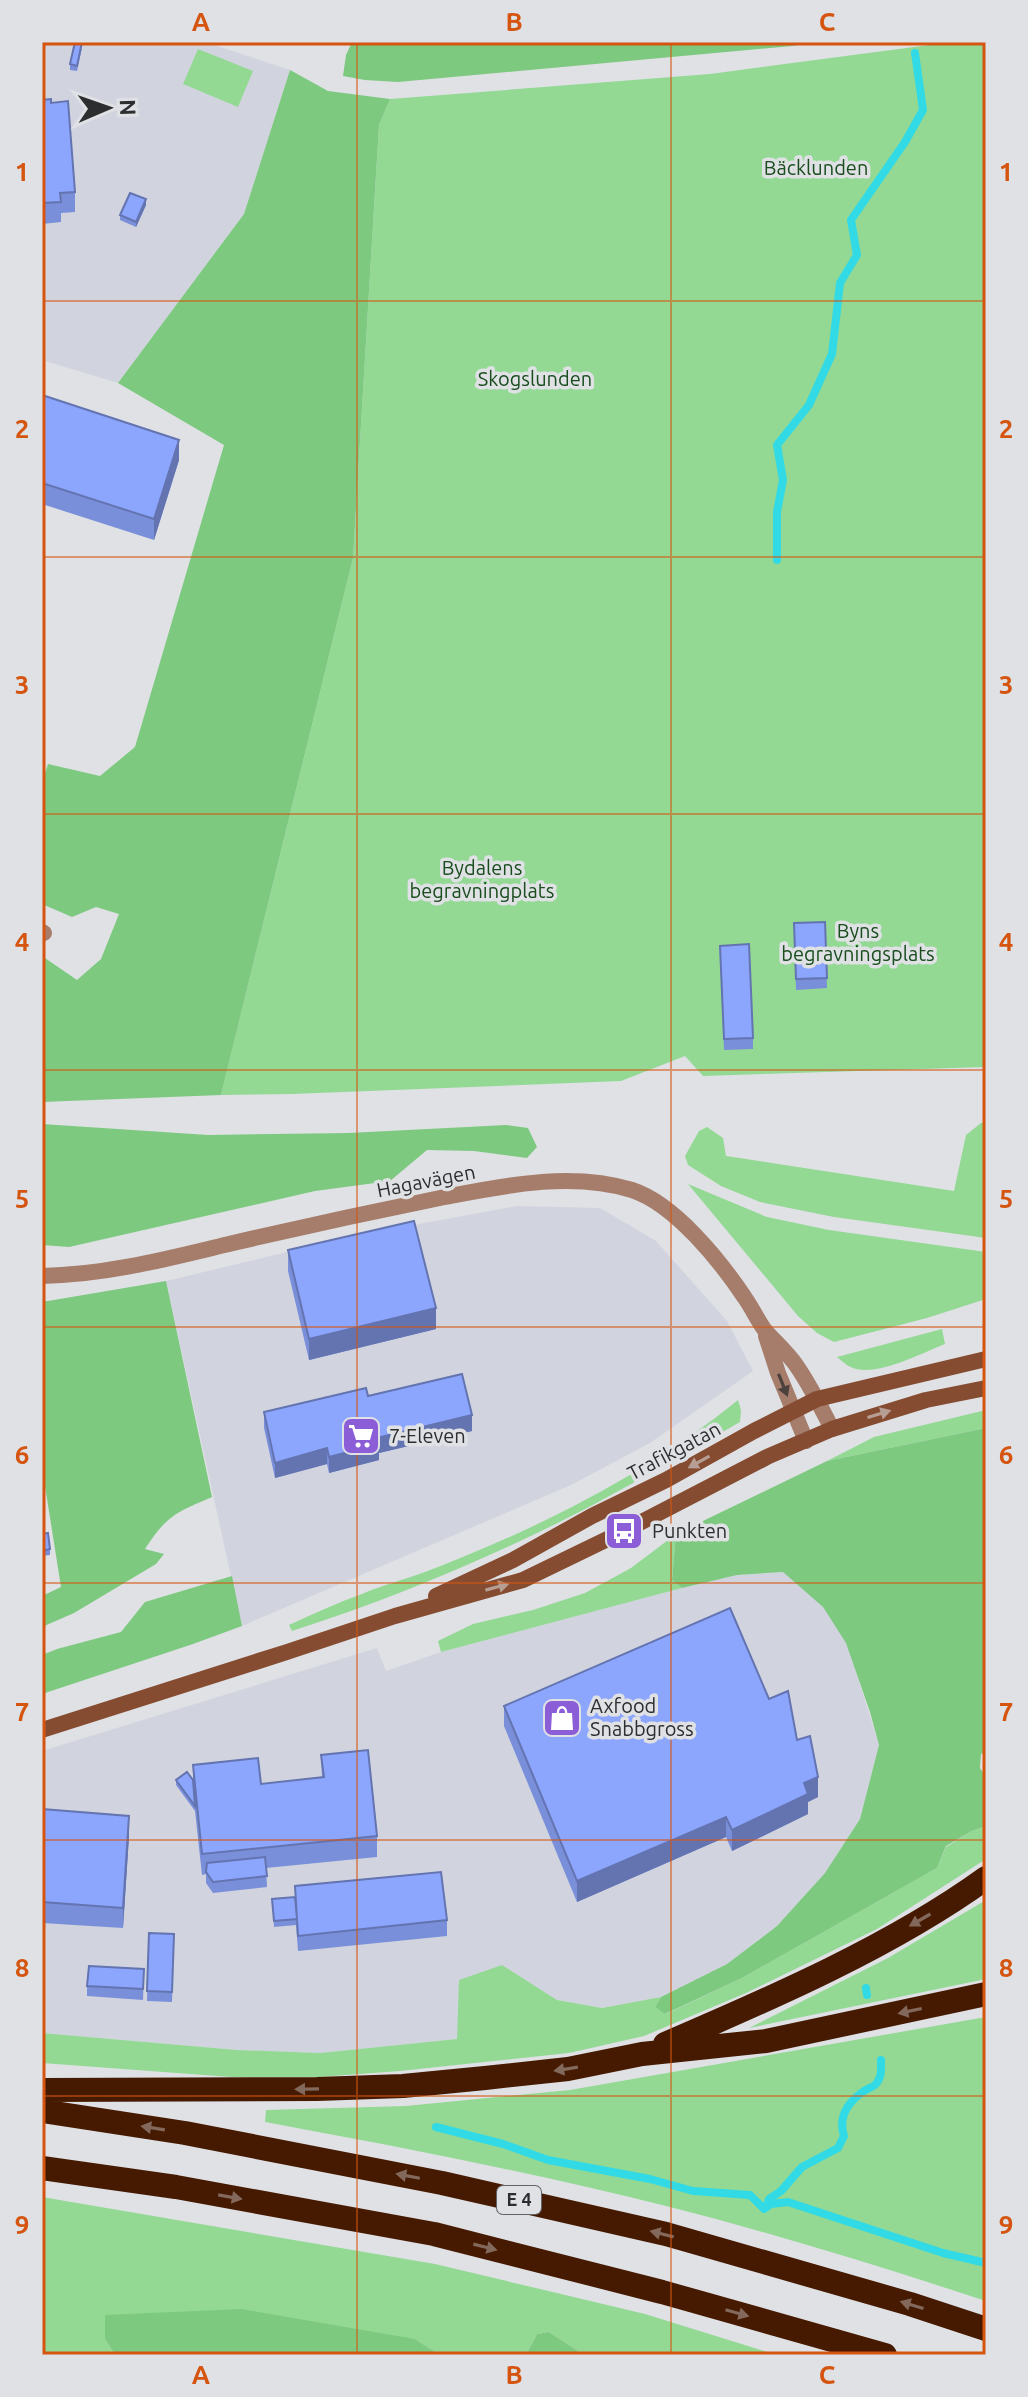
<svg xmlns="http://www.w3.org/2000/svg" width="1028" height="2397" font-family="Ubuntu,sans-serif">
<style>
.built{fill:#d1d4df}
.green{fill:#93d994}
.forest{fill:#7dc97f}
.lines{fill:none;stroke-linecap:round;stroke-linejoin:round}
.stream{stroke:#32dae5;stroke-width:8}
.minor{stroke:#a67d6b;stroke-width:16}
.tertiary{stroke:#a67d6b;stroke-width:16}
.secondary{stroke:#864c31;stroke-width:16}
.motorway{stroke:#461901;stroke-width:24}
.wall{fill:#798fda}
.shaded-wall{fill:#6374b1}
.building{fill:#8da6fd;stroke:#6374b1;stroke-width:2}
.oneway{fill:#4b423e}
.oneway2{fill:#b79e94}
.oneway3{fill:#83695c}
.grid{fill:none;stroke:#d55510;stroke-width:2;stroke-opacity:0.55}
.labels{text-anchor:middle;stroke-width:7;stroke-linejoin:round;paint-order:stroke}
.shield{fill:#dfe1e5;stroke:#626466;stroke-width:2}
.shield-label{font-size:18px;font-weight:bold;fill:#2d2e2f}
.park-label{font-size:20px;fill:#194d1d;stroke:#dfe1e5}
.street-label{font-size:20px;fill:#2d2e2f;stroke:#dfe1e5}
.poi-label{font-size:20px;fill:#2d2e2f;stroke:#dfe1e5;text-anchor:start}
.neatline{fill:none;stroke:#d55510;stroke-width:3}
.grid-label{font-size:26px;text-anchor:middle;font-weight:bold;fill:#d55510}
</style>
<rect width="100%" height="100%" fill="#dfe1e5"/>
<!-- built -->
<path class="built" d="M42,42H205L290,70L244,214L118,383L42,360Z
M517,1206L600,1208L656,1241L727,1321L753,1371L650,1443L571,1485L242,1626L166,1281L354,1236Z
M784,1572L823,1607L847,1643L879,1745L860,1819L825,1873L777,1926L727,1964L661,1997L602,2008L557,2000L502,1965L457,2039L320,2053L237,2050L42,2033V1751L377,1648L386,1671L441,1652L682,1588L737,1575Z"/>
<!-- green -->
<path class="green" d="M952,42H986V1067L703,1076L685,1056L621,1081L292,1094L221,1095L353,558L379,125L390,99L710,74Z
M198,49L253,71L238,107L183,84Z
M986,1122V1238L834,1217L760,1202L721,1186L688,1165L685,1156L699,1131L707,1127L723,1138L726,1156L954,1191L966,1135L981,1123Z
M688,1184L767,1217L829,1230L986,1252V1299L927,1318L834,1342L817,1333L798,1316Z
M942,1329L945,1344C922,1353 877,1377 853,1368C847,1366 842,1361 837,1357Z
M738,1400L741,1410L740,1422C691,1450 641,1479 591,1506C495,1556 395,1598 292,1631L289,1625C313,1614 337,1603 362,1594C382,1585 404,1580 425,1572C535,1530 646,1475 738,1400Z
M986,1410V1428L827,1461L874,1437Z
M676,1534L672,1580L682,1588L441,1652L438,1641L473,1624L533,1610L585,1593L631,1568Z
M986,1826V1859L877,1929L746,1993L644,2036L569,2053L400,2071L319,2077H231L42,2063V2033L237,2050L320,2053L457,2039L459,1980L502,1965L557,2000L602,2008L661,1997L655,2007L666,2014L742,1978L937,1868L946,1847L972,1831Z
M986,1900V1979L749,2028L888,1958Z
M986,2017V2301C882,2267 776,2234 670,2207C536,2173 400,2147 265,2122L266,2110L406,2106L570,2090Z
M42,2197L435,2264L645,2314L777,2355H584L549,2332L537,2334L526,2355H440L415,2339L106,2315L105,2339L115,2355H42Z"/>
<!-- forest -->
<path class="forest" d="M352,42H816L792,46L398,82L365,80L343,76L346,55Z
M290,70L328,91L390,99L379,125L353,558L221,1095L42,1102V956L77,980L101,959L119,914L96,907L72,917L42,904V783L48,764L100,776L135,747L224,445L118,383L244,214Z
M42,1124L208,1135L349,1133L506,1125L528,1128L537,1147L527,1158L474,1151L427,1150L390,1181L315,1191L69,1247L42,1245Z
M166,1281L212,1497C177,1512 167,1515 145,1549L164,1554L156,1564L74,1613L42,1627V1596L61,1587L42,1467V1302Z
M986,1428V1752L981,1754L980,1768L986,1777V1826L972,1831L946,1846L937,1868L742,1978L665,2014L655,2007L661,1997L727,1964L777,1926L825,1873L860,1819L879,1745L870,1712L846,1643L823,1607L783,1572L737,1575L682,1588L672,1580L676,1534L827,1461Z
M232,1576L242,1626L193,1644L42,1694V1655L57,1649L121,1632L145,1602Z
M241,2309L415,2339L440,2355H115L105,2339V2315Z
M549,2332L584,2355H526L537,2334Z"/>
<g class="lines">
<!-- stream -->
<path class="stream" d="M777,560V512L783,480L777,445L809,405L832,354L840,283L857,255L851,220L905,142L923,110L915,53
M866,1988L867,1995
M436,2127L503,2144L548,2160L650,2179L693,2191L750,2195L764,2209L771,2204L788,2202L943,2253L986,2263
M767,2205L769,2199L781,2191L802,2167L838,2148L844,2136C838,2117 848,2102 864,2091C870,2087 876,2087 879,2079C882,2074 881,2065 881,2060"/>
<!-- minor -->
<path class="minor" d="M42,932L44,933"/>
<!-- tertiary -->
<path class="tertiary" d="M42,1276C107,1275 170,1258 233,1243C302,1227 371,1212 440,1198C503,1186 570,1171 632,1190C675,1204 721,1262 745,1298C752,1308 757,1319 764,1329C774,1341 787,1352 796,1365C810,1385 821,1407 832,1429
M766,1336L778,1373L806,1441"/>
<!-- secondary -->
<path class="secondary" d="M436,1596L513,1560L592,1516L666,1480L754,1431L817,1399L986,1359
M42,1730L287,1652L395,1616L523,1580L624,1531L769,1456L832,1429L926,1400L986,1388"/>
<!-- motorway -->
<path class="motorway" d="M665,2044C772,1998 892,1946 986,1878
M42,2090L317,2089L403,2086L485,2078L568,2069L642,2054L766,2041L986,1994
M42,2111L185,2133L442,2183L666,2234L910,2304L986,2329
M42,2168L176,2187L434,2234L662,2292L885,2355"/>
</g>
<!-- wall -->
<path class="wall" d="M82,48L77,71L70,70V64Z
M42,100L75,192V212L61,213V222L42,224Z
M146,205L136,227L120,220V215Z
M42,395L179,460L154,540L42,504Z
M825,922L827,988L796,990L794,923Z
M720,956L753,1038V1049L724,1050Z
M288,1250L436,1329L309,1360L288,1271Z
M368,1396L472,1431L379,1453V1460L329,1473L327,1464L275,1478L264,1428V1412Z
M42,1534L50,1549V1555L42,1556Z
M769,1699L797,1740L818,1797L808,1802V1814L732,1851L726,1837L577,1902L504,1726V1706Z
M321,1755L377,1836V1857L266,1868L267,1887L213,1893L206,1883V1874L202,1875L195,1811L176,1785V1780H193V1765L261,1784L322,1778Z
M42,1809L129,1836L123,1928L42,1923Z
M295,1886L447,1920V1936L298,1951L296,1925L274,1927L272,1899L295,1897Z
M149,1933L174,1934L172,2002L147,2001Z
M144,1969L143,2000L87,1996V1986Z"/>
<!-- shaded-wall -->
<path class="shaded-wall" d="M146,199V205L136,227V222Z
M179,440V460L154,540V519Z
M436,1308V1329L309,1360V1339Z
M472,1415V1431L379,1453V1460L329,1473V1457L377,1438Z
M327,1448V1464L275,1478V1463Z
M818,1777V1797L808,1802V1814L732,1851V1830L804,1783Z
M129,1816V1836L123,1928V1908Z
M726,1817V1837L577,1902V1881Z"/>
<!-- building -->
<path class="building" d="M75,42H82L77,66L70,64Z
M51,99V103L68,101L75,192L60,193L61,202L42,203V100Z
M130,193L146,199L136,222L120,215Z
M42,395L179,440L154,519L42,483Z
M825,922L827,978L796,979L794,923Z
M749,944L753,1038L724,1039L720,946Z
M414,1221L436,1308L309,1339L288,1250Z
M462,1374L472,1415L377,1438L379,1444L329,1457L327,1448L275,1463L264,1412L366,1388L368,1396Z
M48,1533L50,1549L42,1551V1534Z
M730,1608L769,1699L788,1691L797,1740L810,1736L818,1777L804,1783L808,1794L732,1830L726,1817L577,1881L504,1706Z
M368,1750L377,1836L202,1854L193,1765L258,1758L261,1784L324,1777L321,1755Z
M187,1772L193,1780L195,1806L176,1780Z
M42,1809L129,1816L123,1908L42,1902Z
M265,1857L267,1876L213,1882L206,1872L207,1863Z
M441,1872L447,1920L298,1936L295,1886Z
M295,1897L297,1919L274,1921L272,1899Z
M149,1933L174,1934L172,1992L147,1991Z
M89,1966L144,1969L143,1989L87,1986Z"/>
<!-- one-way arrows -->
<defs><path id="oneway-solid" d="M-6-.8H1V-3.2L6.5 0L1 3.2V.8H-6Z" transform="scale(2)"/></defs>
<use class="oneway" href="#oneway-solid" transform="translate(783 1385) rotate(68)"/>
<g class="oneway2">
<use href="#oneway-solid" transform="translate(879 1414) rotate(-17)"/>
<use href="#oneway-solid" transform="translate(699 1462) rotate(151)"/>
<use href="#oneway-solid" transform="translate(497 1587) rotate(-15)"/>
</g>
<g class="oneway3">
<use href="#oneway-solid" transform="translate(920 1920) rotate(150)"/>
<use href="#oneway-solid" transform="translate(910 2011) rotate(168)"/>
<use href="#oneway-solid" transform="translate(566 2069) rotate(171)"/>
<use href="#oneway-solid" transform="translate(307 2089) rotate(179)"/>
<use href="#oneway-solid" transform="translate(153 2128) rotate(-171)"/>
<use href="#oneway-solid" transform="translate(408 2176) rotate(-169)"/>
<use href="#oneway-solid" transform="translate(230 2197) rotate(10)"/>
<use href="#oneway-solid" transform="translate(662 2234) rotate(-166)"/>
<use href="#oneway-solid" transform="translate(485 2247) rotate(14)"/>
<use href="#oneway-solid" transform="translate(912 2305) rotate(-163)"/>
<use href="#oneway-solid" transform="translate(737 2313) rotate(16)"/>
</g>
<!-- grid -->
<path class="grid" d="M357,42V2355M671,42V2355M42,301H986M42,557H986M42,814H986M42,1070H986M42,1327H986M42,1583H986M42,1840H986M42,2096H986"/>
<!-- icons -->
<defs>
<symbol id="supermarket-square" viewBox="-11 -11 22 22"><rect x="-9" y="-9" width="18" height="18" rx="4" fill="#8b5ed8" stroke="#dfe1e5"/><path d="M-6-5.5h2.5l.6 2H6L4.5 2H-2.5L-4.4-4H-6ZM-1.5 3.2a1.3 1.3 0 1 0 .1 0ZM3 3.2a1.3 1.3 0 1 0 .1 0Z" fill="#fff"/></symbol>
<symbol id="bus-square" viewBox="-11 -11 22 22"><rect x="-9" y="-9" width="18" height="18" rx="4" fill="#8b5ed8" stroke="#dfe1e5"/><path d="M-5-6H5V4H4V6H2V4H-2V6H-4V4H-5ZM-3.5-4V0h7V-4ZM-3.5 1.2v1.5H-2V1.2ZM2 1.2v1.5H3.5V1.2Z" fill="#fff"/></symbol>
<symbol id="shop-square" viewBox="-11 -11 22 22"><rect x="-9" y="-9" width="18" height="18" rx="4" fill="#8b5ed8" stroke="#dfe1e5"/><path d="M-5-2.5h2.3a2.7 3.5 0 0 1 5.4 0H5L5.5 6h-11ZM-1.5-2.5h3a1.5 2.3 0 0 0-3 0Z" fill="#fff"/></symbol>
</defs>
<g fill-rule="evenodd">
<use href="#supermarket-square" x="339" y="1414" width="44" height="44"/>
<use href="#bus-square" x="602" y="1509" width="44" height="44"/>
<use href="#shop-square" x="540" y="1696" width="44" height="44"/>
</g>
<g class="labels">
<!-- shield labels -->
<rect class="shield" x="497" y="2186" width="44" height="28" rx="6"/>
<g class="shield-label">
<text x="519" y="2206">E 4</text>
</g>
<!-- park labels -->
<g class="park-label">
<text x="816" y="175">Bäcklunden</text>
<text x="535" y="386">Skogslunden</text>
<text x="482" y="875">Bydalens<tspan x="482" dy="23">begravningplats</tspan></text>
<text x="858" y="938">Byns<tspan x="858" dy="23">begravningsplats</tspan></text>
</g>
<!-- street labels -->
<g class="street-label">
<text transform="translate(426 1181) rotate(-11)" y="7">Hagavägen</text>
<text transform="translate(674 1451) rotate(-28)" y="7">Trafikgatan</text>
</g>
<!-- poi labels -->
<g class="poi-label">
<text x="389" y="1443">7-Eleven</text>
<text x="652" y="1538">Punkten</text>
<text x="590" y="1713">Axfood<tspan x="590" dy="23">Snabbgross</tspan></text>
</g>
</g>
<!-- border -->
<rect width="1028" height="2397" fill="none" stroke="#dfe1e5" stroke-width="88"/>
<!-- north arrow -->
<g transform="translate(108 108) rotate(88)" stroke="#dfe1e5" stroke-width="6" paint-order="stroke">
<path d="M0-6L14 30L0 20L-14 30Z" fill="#2d2e2f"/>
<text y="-12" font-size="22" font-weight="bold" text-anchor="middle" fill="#2d2e2f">N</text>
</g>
<rect x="44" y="44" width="940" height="2309" class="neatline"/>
<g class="grid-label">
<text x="201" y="31">A</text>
<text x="514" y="31">B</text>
<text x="827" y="31">C</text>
<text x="22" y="181">1</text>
<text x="1006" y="181">1</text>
<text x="22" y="438">2</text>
<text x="1006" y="438">2</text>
<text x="22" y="694">3</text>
<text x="1006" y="694">3</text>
<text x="22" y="951">4</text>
<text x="1006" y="951">4</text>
<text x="22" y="1208">5</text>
<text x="1006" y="1208">5</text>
<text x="22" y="1464">6</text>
<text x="1006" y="1464">6</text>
<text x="22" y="1721">7</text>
<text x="1006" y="1721">7</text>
<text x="22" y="1977">8</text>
<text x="1006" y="1977">8</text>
<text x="22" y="2234">9</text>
<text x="1006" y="2234">9</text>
<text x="201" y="2384">A</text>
<text x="514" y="2384">B</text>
<text x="827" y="2384">C</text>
</g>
</svg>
